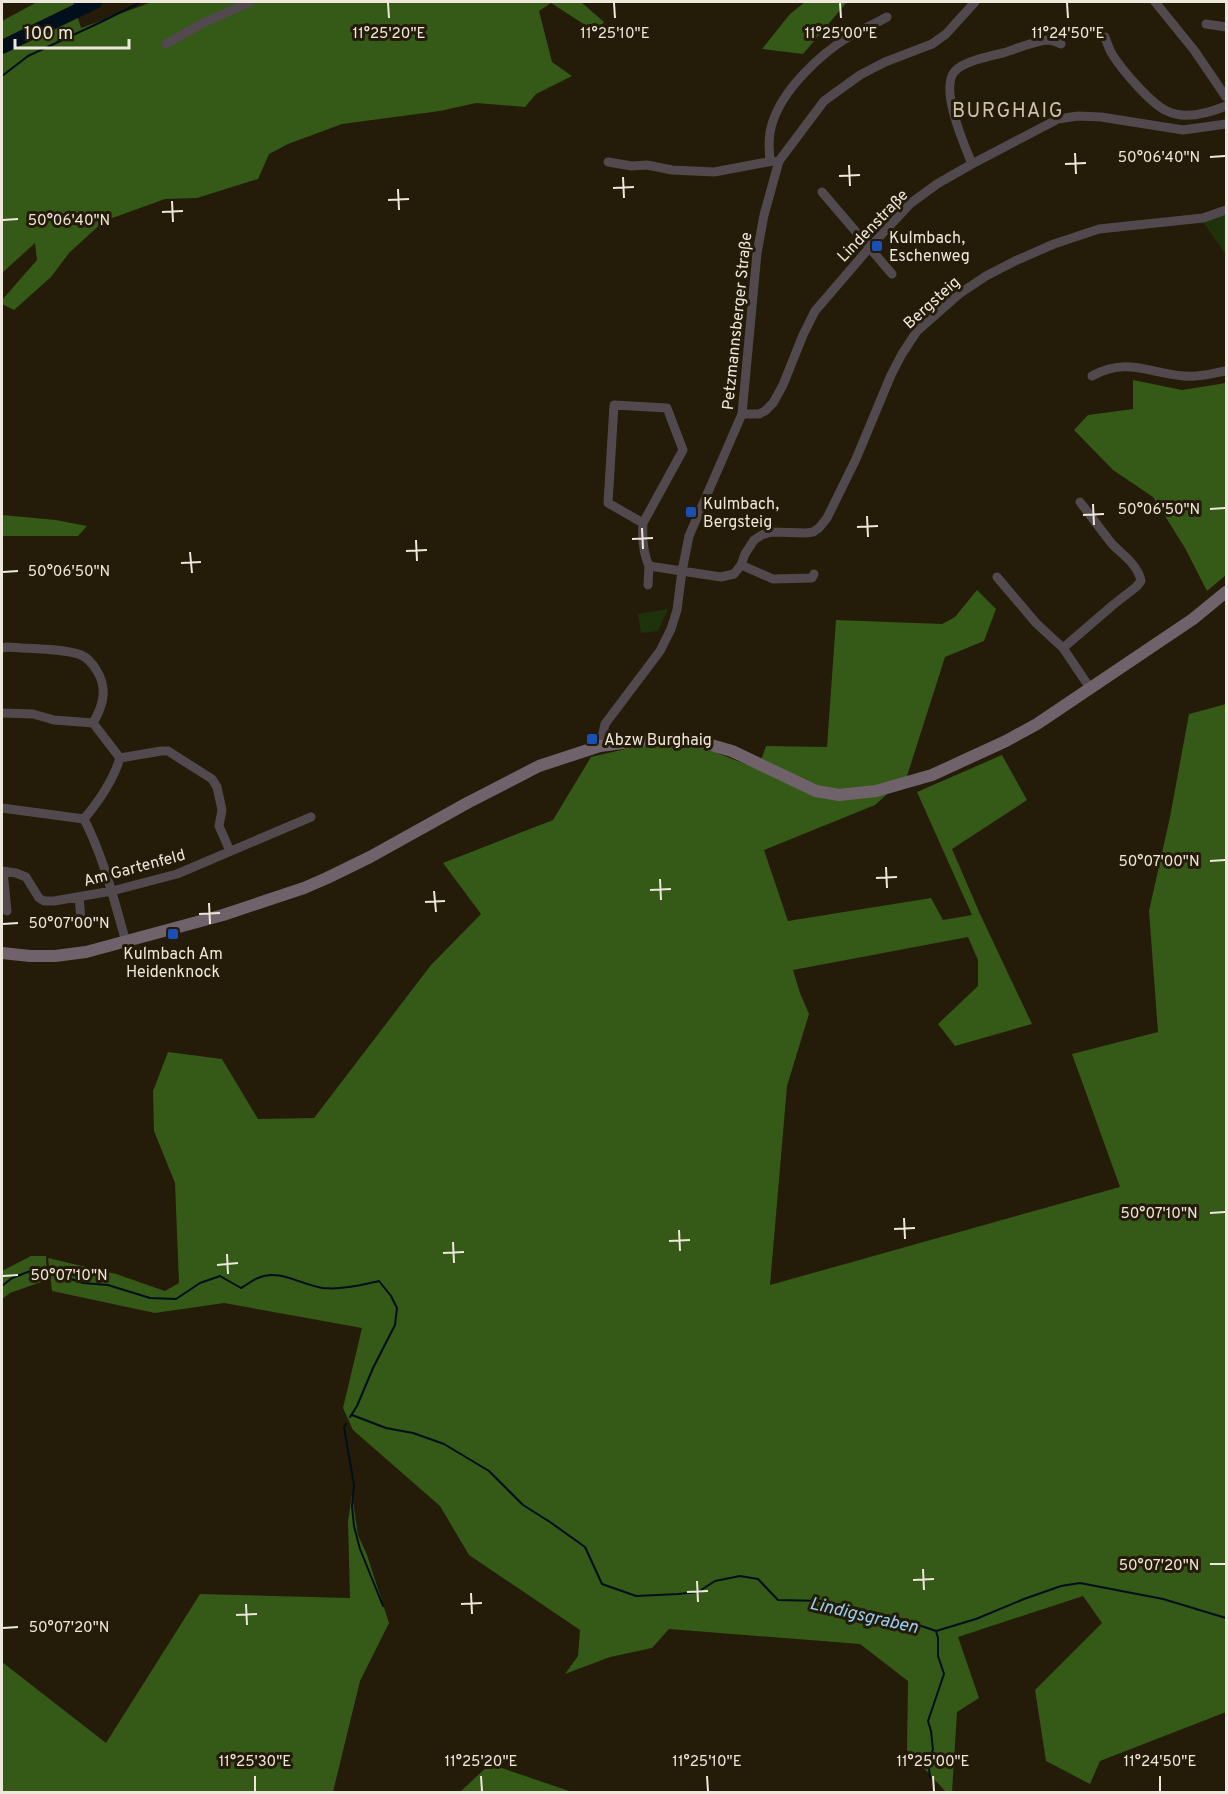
<svg xmlns="http://www.w3.org/2000/svg" width="1228" height="1794" font-family="Overpass,sans-serif">
<style>
.green{fill:#1e330c}
.forest{fill:#355917}
.lines{fill:none;stroke-linecap:round;stroke-linejoin:round}
.stream{stroke:#000f1c;stroke-width:2}
.river{stroke:#000f1c;stroke-width:14}
.street{stroke:#52494f;stroke-width:9}
.secondary{stroke:#70626b;stroke-width:12}
.ticks{fill:none;stroke:#eee7db;stroke-width:2}
.transit-dot{fill:#1a4fb4;stroke:#251b09;stroke-width:2}
.labels{text-anchor:middle;stroke-width:6;stroke-linejoin:round;paint-order:stroke}
.street-label{font-size:16px;fill:#eee7db;stroke:#251b09}
.poi-label{font-size:16px;fill:#eee7db;stroke:#251b09;text-anchor:start}
.water-label{font-size:18px;font-style:italic;fill:#94d0f4;stroke:#251b09}
.quarter-label{font-size:20px;letter-spacing:1.5px;fill:#cfc1ab;stroke:#251b09}
.ticks-label{font-size:15px;text-anchor:middle;fill:#eee7db;stroke:#251b09;stroke-width:6;stroke-linejoin:round;paint-order:stroke}
</style>
<rect width="100%" height="100%" fill="#251b09"/>
<!-- green -->
<path class="green" d="M1226,210V255L1201,219Z
M668,609L658,631L641,633L638,614Z"/>
<!-- forest -->
<path class="forest" d="M37,2H73L81,28L152,2H581L604,22L596,32L551,3L539,11L552,62L572,76L536,94L525,107L476,103L440,111L342,124L288,144L269,154L258,179L197,198L165,199L104,221L69,253L51,277L14,310L2,304V300L37,260L35,243L2,273V21Z
M805,2H847L803,54L762,49L790,14Z
M1133,380L1182,390L1226,383V575L1207,591L1185,548L1153,497L1113,470L1074,430L1088,415L1133,409Z
M2,515L56,520L87,526L78,536H2Z
M977,590L996,609L984,641L945,657L907,776L875,805L764,850L788,921L931,898L943,920L972,915L917,792L1002,755L1027,800L952,849L980,914L1032,1024L955,1046L938,1024L978,986V960L968,937L793,970L800,993L809,1014L787,1086L770,1285L1120,1187L1072,1054L1158,1032L1149,911L1170,817L1189,714L1226,704V1712L1100,1761L1090,1784L1046,1761L1035,1690L1102,1623L1083,1596L958,1637L979,1698L957,1712L952,1792H946L907,1750L908,1681L860,1644L669,1629L652,1648L610,1657L565,1674L578,1656L580,1630L469,1555L440,1506L353,1430L343,1408L362,1328L224,1303L155,1313L52,1291L48,1258L116,1274L165,1291L179,1283L175,1183L154,1131L153,1091L168,1052L222,1059L258,1119L314,1118L431,965L481,914L443,863L553,820L591,757L647,744L692,743L758,769L766,746L827,747L836,620L942,624L955,617Z
M31,1256H46L47,1280L10,1293L2,1299V1271Z
M352,1494L358,1535L367,1555L389,1623L360,1681L333,1792H2V1662L106,1743L200,1594L350,1598L348,1521Z
M490,1764L572,1792H460Z"/>
<g class="lines">
<!-- stream -->
<path class="stream" d="M2,76L28,56L101,22L141,2
M2,1286L12,1278L33,1270L59,1275L83,1283L108,1285L150,1298L176,1299L200,1283L220,1276L241,1288C247,1285 252,1280 258,1278C279,1268 301,1285 323,1288C341,1290 361,1285 379,1281L391,1296L397,1308L395,1325L373,1368L357,1406L350,1417
M352,1415L386,1428L413,1433L444,1444L489,1471L523,1505L550,1522L585,1547L602,1584L636,1596L678,1594L698,1592L715,1581L740,1576L758,1579L778,1600L822,1601L904,1620L936,1631L976,1619L1024,1599L1061,1586L1080,1583L1163,1599L1226,1618
M346,1424L344,1427L354,1485L352,1506L354,1526L360,1549L383,1606
M930,1777L928,1760L933,1750L931,1731L928,1721L944,1674L938,1656V1638L936,1631"/>
<!-- river -->
<path class="river" d="M2,47L95,2"/>
<!-- street -->
<path class="street" d="M1155,2L1194,50L1226,97
M1206,24L1226,27
M1105,37C1107,43 1109,49 1112,54C1122,70 1151,104 1167,111C1185,120 1209,113 1226,106
M166,44L201,24L250,2
M770,161C769,148 768,136 772,124C782,90 820,54 850,36C862,29 875,24 887,17
M608,162L632,166L647,165L672,170L714,172L773,161
M972,164C964,144 939,88 955,71C964,61 990,56 1003,53C1016,49 1034,41 1048,40C1052,40 1057,42 1061,44
M822,192L892,274
M1092,376C1127,357 1148,373 1184,376C1198,378 1213,373 1226,371
M742,414H759L765,411L773,403L783,385L803,335L815,311L870,247L911,203L937,184L972,164L1058,119L1078,116L1101,117L1183,130L1226,124
M643,523L608,503L614,405L667,408L683,450L643,523C642,538 643,553 649,566L721,577L734,574L741,565L745,554L754,540L762,535L771,532L806,533L813,532L819,528L827,518L856,459L891,375L902,354L917,331L959,294L986,276L1015,261L1054,244L1099,229L1203,218L1226,210
M741,565L773,579L812,578L814,574
M997,577L1036,623L1063,648L1090,688
M648,585L649,566
M2,648L7,647C28,649 62,648 81,655C88,658 93,664 97,671C108,689 103,706 93,723
M1063,648L1113,605L1136,587L1141,581C1138,565 1123,555 1112,544C1101,530 1091,516 1080,502
M2,713L33,714L54,720L93,723
M93,723L120,758
M600,746L605,724L660,651L671,629L677,610L682,571L689,536L742,414L757,253L764,215L779,161L824,101L860,75L885,62L932,44L946,34L975,2
M120,758L161,751H168L212,779L217,787L222,810L219,826L230,851
M2,808L84,819C104,858 114,900 126,942
M84,819C99,801 113,781 120,758
M2,871L16,873L26,877L39,898L44,901H54L112,891L177,874L311,817
M3,871L7,911
M79,897L81,919"/>
<!-- secondary -->
<path class="secondary" d="M2,953L30,956H55L86,952L223,915L304,888L327,878L370,857L469,802L539,766L600,746L653,739L694,740L732,751L816,791L839,795L876,791L932,775L1006,741L1037,724L1193,619L1226,592"/>
</g>
<!-- ticks -->
<path class="ticks" d="M388,3L389,18M614,3L615,18M840,3L841,18M1067,3L1068,18M1075,153L1076,174M1210,157L1225,156M1065,164L1086,163M849,165L850,186M839,176L860,175M623,177L624,198M613,188L634,187M398,189L399,210M388,200L409,199M172,201L173,222M162,212L183,211M3,220L18,219M1093,504L1094,525M1210,509L1225,508M1083,515L1104,514M867,516L868,537M857,527L878,526M642,528L643,549M632,539L653,538M416,540L417,561M406,551L427,550M190,552L192,573M181,563L201,562M3,572L18,571M1210,861L1225,860M886,867L887,888M876,878L897,877M660,879L661,900M650,890L671,889M434,891L436,912M425,902L445,901M209,903L210,924M199,914L220,913M3,924L18,923M1210,1213L1225,1212M904,1218L905,1239M894,1229L915,1228M679,1230L680,1251M669,1241L690,1240M453,1242L454,1263M443,1253L464,1252M227,1254L228,1274M217,1265L238,1263M3,1276L18,1275M1210,1564H1225M923,1569L924,1590M913,1580L934,1579M697,1581L698,1602M687,1592L708,1591M471,1593L472,1614M246,1604L247,1625M461,1604L482,1603M236,1615L257,1614M3,1628L18,1627M255,1776V1791M481,1776L482,1791M707,1776L708,1791M933,1776L934,1791M1160,1776V1791"/>
<!-- markers -->
<g class="transit-dot">
<rect x="871" y="240" width="12" height="12" rx="3"/>
<rect x="685" y="506" width="12" height="12" rx="3"/>
<rect x="586" y="733" width="12" height="12" rx="3"/>
<rect x="167" y="928" width="12" height="12" rx="3"/>
</g>
<g class="labels">
<!-- street labels -->
<g class="street-label">
<text transform="translate(872 225) rotate(-46)" y="6">Lindenstraße</text>
<text transform="translate(931 302) rotate(-42)" y="6">Bergsteig</text>
<text transform="translate(736 321) rotate(-84)" y="6">Petzmannsberger Straße</text>
<text transform="translate(134 867) rotate(-15)" y="6">Am Gartenfeld</text>
</g>
<!-- poi labels -->
<g class="poi-label">
<text x="889" y="243">Kulmbach,<tspan x="889" dy="18">Eschenweg</tspan></text>
<text x="703" y="509">Kulmbach,<tspan x="703" dy="18">Bergsteig</tspan></text>
<text x="604" y="745">Abzw Burghaig</text>
<text x="173" y="959" text-anchor="middle">Kulmbach Am<tspan x="173" dy="18">Heidenknock</tspan></text>
</g>
<!-- water labels -->
<g class="water-label">
<text transform="translate(864 1615) rotate(13)" y="6">Lindigsgraben</text>
</g>
<!-- quarter labels -->
<g class="quarter-label">
<text x="1008" y="117">BURGHAIG</text>
</g>
</g>
<g class="ticks-label">
<text x="389" y="38">11°25'20"E</text>
<text x="615" y="38">11°25'10"E</text>
<text x="841" y="38">11°25'00"E</text>
<text x="1068" y="38">11°24'50"E</text>
<text x="1159" y="162">50°06'40"N</text>
<text x="69" y="225">50°06'40"N</text>
<text x="1159" y="514">50°06'50"N</text>
<text x="69" y="576">50°06'50"N</text>
<text x="1159" y="866">50°07'00"N</text>
<text x="69" y="928">50°07'00"N</text>
<text x="1159" y="1218">50°07'10"N</text>
<text x="69" y="1280">50°07'10"N</text>
<text x="1159" y="1570">50°07'20"N</text>
<text x="69" y="1632">50°07'20"N</text>
<text x="255" y="1766">11°25'30"E</text>
<text x="481" y="1766">11°25'20"E</text>
<text x="707" y="1766">11°25'10"E</text>
<text x="933" y="1766">11°25'00"E</text>
<text x="1160" y="1766">11°24'50"E</text>
</g>
<!-- border -->
<rect width="1228" height="1794" fill="none" stroke="#eee7db" stroke-width="6"/>
<!-- scale -->
<path d="M15 39v9h114v-9" fill="none" stroke="#eee7db" stroke-width="3"/>
<text x="24" y="39" font-size="18" fill="#eee7db" stroke="#251b09" stroke-width="4.5" paint-order="stroke">100 m</text>
</svg>
